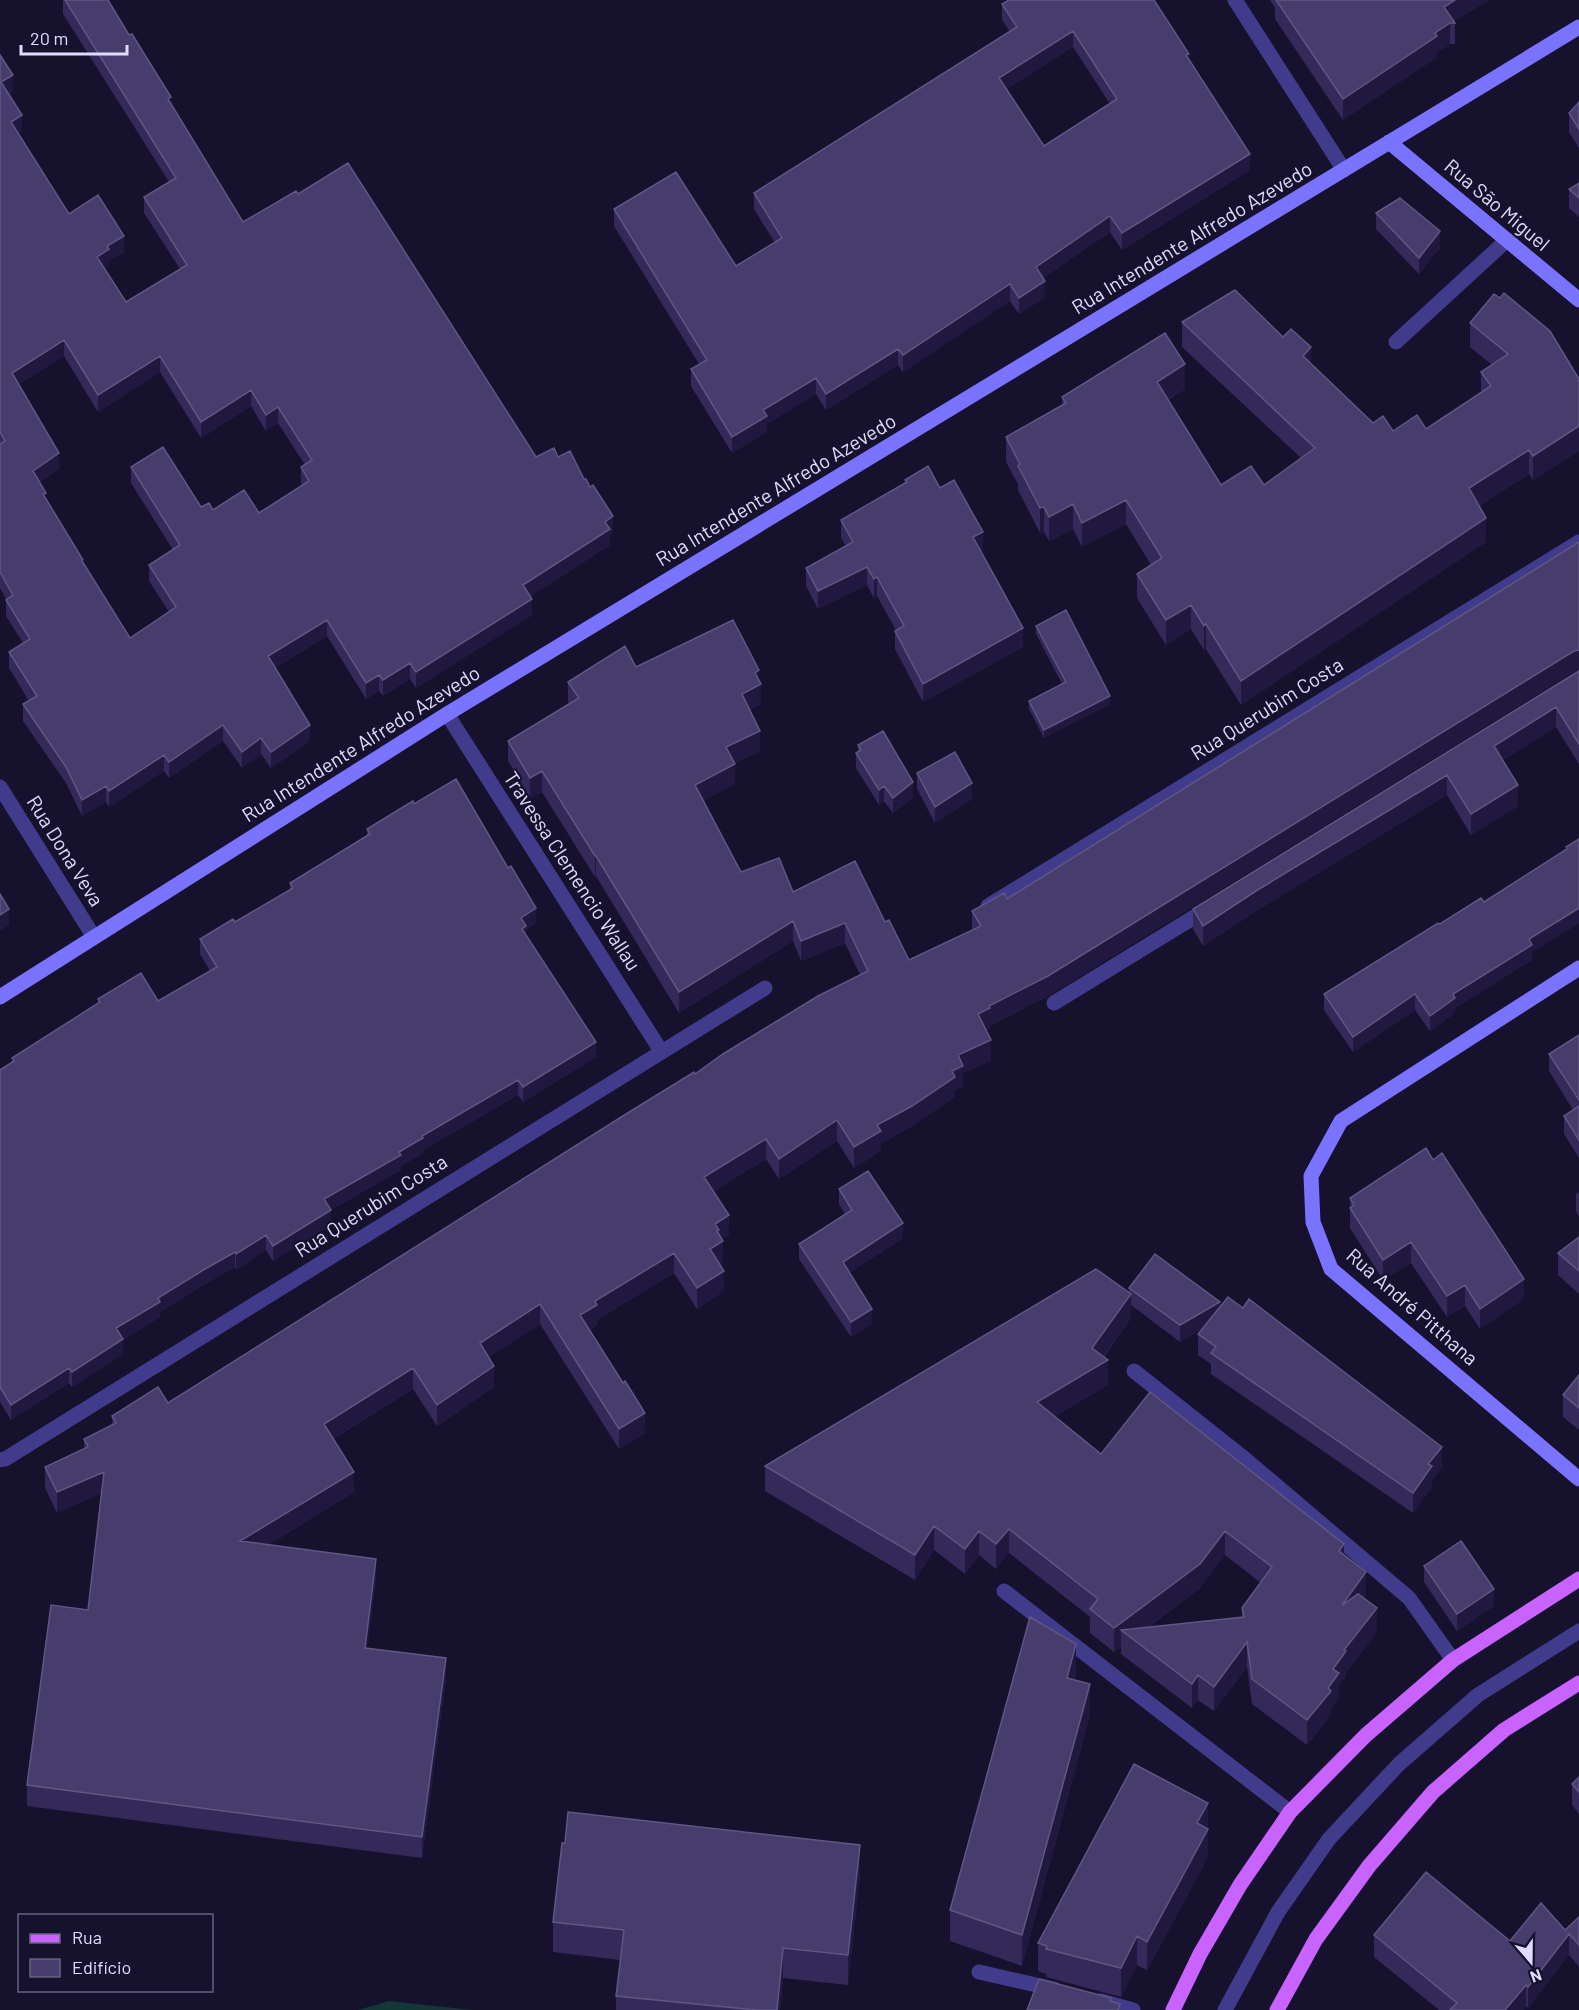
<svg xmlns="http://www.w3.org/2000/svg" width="1579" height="2010" font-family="Barlow,sans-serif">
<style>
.green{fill:#143636}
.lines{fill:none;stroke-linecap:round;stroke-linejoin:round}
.lane{stroke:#413b8c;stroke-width:15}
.street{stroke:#413b8c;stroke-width:15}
.secondary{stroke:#7a73ff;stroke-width:15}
.primary{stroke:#c963ff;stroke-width:15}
.wall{fill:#35295a;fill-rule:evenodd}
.shaded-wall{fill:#211840}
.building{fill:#473d6c;stroke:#605683;stroke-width:1.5;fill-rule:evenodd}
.labels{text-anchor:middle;stroke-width:4.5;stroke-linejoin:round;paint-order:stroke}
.street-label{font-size:20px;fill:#e1dcff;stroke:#16112c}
</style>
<rect width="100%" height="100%" fill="#16112c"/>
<!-- green -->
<path class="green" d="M389,2001L473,2010H358Z"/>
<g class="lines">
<!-- lane -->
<path class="lane" d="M1396,342L1507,240
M979,1972L1054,1989
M1101,2001L1133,2010
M1225,2010L1278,1912L1329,1839L1399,1764L1478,1695L1579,1631"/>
<!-- street -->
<path class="street" d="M1235,0L1344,170
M447,714L661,1051
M0,787L94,937
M988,906L1579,542
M1054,1003L1209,908
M1134,1371L1245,1459L1409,1598L1453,1660
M0,1460L5,1459L765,988
M1004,1591L1290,1812"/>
<!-- secondary -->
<path class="secondary" d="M1389,142L1579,300
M1579,968L1341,1121L1311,1176L1313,1222L1331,1269L1579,1479
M0,997L447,714L1579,27"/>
<!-- primary -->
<path class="primary" d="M1173,2010L1200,1954L1240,1885L1290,1812L1366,1735L1453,1660L1579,1579
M1277,2010L1316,1939L1369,1866L1433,1792L1504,1730L1579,1683"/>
</g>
<!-- wall -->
<path class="wall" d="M63,0H108L243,222L298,194L536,457H558L584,479L613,532L610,535V545L531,596L532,615L416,688L410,679L383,696L379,691L366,699L327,636L275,668L310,741L271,768L261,754L242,768L223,741L169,778L164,771L109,807L106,802L82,816L66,783L23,721V704L29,701L9,668V652L23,643L6,616V599L0,588V55L13,91L9,94L22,131L18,134L69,214L124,252L109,261V265L104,268L126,302L180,269L144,213V197L169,182L63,14ZM64,356L98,412L160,372L201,438L251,406L266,431L278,423L305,465L301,467V483L302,486L259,513L213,510L201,507L131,467V483L173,550L149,565V581L169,612L130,638L83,563L46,499L40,482L59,469L18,385Z
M1270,0H1489L1454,21L1455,23V44H1450L1437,53V57L1343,120L1275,19V8Z
M1002,4L1189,59L1250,170L1122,250L1110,232L1043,278L1045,297L1019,314L1010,301L903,372L898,365L826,410L816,394L767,424V432L732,453L691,386V369L699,364L614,226V209L736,266L775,243L754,209V193L1010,32L1002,20ZM1073,47L1110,104L1044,146L1007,89Z
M1579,102V148L1569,132V113Z
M1579,183V217L1569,208V189Z
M1376,213L1440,248L1419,274L1376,229Z
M1182,322L1311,364L1373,423L1393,431L1426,429L1481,393V372L1492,365L1470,347V323L1579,379V451L1533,480L1529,474L1479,506L1486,542L1241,705L1206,649L1204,650L1191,629L1166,645L1137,598V574L1151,565L1126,524L1082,547L1073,529L1049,541L1044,532L1040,533L1018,490V484L1006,462V437L1062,406V397L1185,389L1168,400L1221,485H1264L1301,458L1182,347Z
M905,480L940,488L983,550L981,551L1023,647L923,702L895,649V631L896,630L877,596L874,598L867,585L818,609L806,586V568L846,546L841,538V520L905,483Z
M1036,626L1110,704L1044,738L1029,709V701L1062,684L1036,634Z
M636,667L759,681L761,704L750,710L760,751L735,763V784L703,801L741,872L793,892L885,922L909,960L972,931V911L1007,899L1574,672L1048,996L990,1026V1028L986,1030L991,1061L963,1073V1086L955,1090V1097L912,1126L881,1144V1151L854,1168L837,1141L779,1179L766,1159L714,1191L729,1235L722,1240L723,1261L719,1264L724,1291L697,1309L674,1273L597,1320V1325L589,1330L645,1433L619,1449L540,1324L489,1357L494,1387L437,1426L413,1389L333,1439L354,1492L268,1545L376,1580L367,1648L446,1679L422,1858L27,1806V1785L88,1610L101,1493L57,1513L45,1488V1467L84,1448V1439L112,1425V1416L168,1403L695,1074L860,975L845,943L801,961L793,941L679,1013L596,876L595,877L542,792L530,798L508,761V741L569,703L568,702V682Z
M1579,671V764L1556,727L1503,760L1518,806L1471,835L1447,795L1256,911L1203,946L1193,929V909Z
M858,745L913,798L893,813L884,801L879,805L856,768V753L858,752Z
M917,773L972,799L935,823L917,789Z
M414,804L536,923L526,930V937L596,1057L523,1102L518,1095L423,1150V1153L401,1166V1170L331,1210V1225L273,1261L266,1250L236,1270L235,1267L205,1284L160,1312V1317L123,1340V1354L72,1387L69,1383L11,1420L0,1402V1070L12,1062V1058L98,1003V999L158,1001L210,971L200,954V939L235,922L290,890V883L367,835V829Z
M1579,839V923L1532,952V960L1455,1008V1013L1430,1031L1415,1010L1353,1052L1324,1010V994L1440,924L1484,902L1566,849V847Z
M1579,1035V1158L1564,1134V1116L1573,1110L1549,1071V1054Z
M839,1189L903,1238L849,1273L872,1324L851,1337L799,1259V1244L845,1214L839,1204Z
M1579,1192V1216L1576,1212V1194Z
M1350,1198L1524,1299L1480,1329L1465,1306L1447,1317L1411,1263L1383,1280L1350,1228Z
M1579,1237V1294L1558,1275V1253Z
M1129,1288L1220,1307L1442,1467L1432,1480V1487L1413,1513L1211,1374V1364L1198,1355V1334L1203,1328L1180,1342L1131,1305V1318L1104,1357L1108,1385L1055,1416L1101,1454L1344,1555L1366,1597L1365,1599L1377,1633L1346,1672V1676L1339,1685V1698L1331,1708V1715L1307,1745L1252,1704L1247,1667L1214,1711L1198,1700L1192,1708L1121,1654V1647L1114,1652L1090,1633V1617L1009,1553L996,1569L979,1555L965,1574L934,1550L915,1580L765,1491V1466L1129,1293ZM1225,1555L1261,1583L1242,1608V1617L1148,1627L1200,1588Z
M1579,1375V1430L1563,1417V1395Z
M1424,1566L1494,1606L1457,1631L1424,1582Z
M1076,1676L1075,1680L1090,1715L1022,1966L950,1941V1910Z
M1579,1777V1814L1572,1805V1784Z
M1208,1803V1857L1147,1970L1137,1965L1121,1997L1046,1977V1974L1038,1971V1943Z
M860,1875L848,1985L783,1978L780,2010H616V1996L620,1960L553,1952V1922Z
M1579,1917V1967L1569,1955L1528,2008L1526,2006L1523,2010H1439L1374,1957V1935L1510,1941L1565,1930Z"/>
<!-- shaded-wall -->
<path class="shaded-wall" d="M1455,0H1489L1450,24V44L1437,53V57L1343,120V99L1435,33L1444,7Z
M1073,31V47L999,94V78Z
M13,75V91L1,98V82Z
M22,115V131L11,138V122Z
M1250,154V170L1122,250V233Z
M1110,216V232L1036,283V267Z
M1440,231V248L1419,274V258Z
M124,236V252L109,261V265L97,273V257L107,246Z
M1045,281V297L1019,314V298Z
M1010,284V301L903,372V355Z
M64,340V356L12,389V373Z
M1311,347V371L1303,356Z
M898,349V365L826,410V394Z
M160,356V372L98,412V395Z
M1185,364V389L1157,406V382Z
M816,378V394L767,424V432L732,453V437L763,410Z
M251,390V406L201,438V422Z
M278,407V423L266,431V415Z
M1579,426V451L1533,480V456Z
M1529,450V474L1469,513V488Z
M59,453V469L33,487V471Z
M1126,500V524L1082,547V523Z
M1073,504V529L1049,541V517Z
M1044,507V532L1040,533V508Z
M613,516V532L610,535V545L523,601V585Z
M1486,518V542L1241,705V681Z
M983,532V550L973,555V537Z
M867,567V585L818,609V591Z
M877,577V596L874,598V579Z
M532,599V615L416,688V672Z
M1191,605V629L1166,645V620Z
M327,620V636L268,672V656Z
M1206,624V649L1204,650V626Z
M1023,628V647L923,702V684Z
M1579,650V670L1574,672L1048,996L990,1026V1028L978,1034V1014L989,1006L1574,651Z
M410,663V679L383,696V680Z
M759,670V685L761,684V704L742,714V694L755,673Z
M379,675V691L366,699V683Z
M1110,696V704L1044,738V730Z
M1556,707V727L1494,766V746Z
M223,725V741L169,778V762Z
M310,725V741L271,768V752Z
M760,731V751L726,767V747Z
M261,738V754L242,768V752Z
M164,755V771L109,807V791Z
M735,764V784L695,806V785Z
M542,771V792L530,798V778Z
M1447,775V795L1256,911L1203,946V926L1256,891Z
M913,782V798L893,813V798Z
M972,783V799L935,823V807Z
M1518,785V806L1471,835V814Z
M106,786V802L82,816V800Z
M884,786V801L879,805V790Z
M595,856H596V876L595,877Z
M536,908V923L526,930V941L522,944L521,918Z
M1579,908V923L1532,952V960L1455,1008V1013L1430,1031V1016L1453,994L1529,939Z
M9,909V925L0,931V915Z
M793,921V941L679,1013V992Z
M845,923V943L801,961V941Z
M1415,994V1010L1353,1052V1037Z
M991,1040V1061L963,1073V1086L955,1090V1097L912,1126L881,1144V1151L854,1168V1147L877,1125L952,1071L958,1055Z
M596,1042V1057L523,1102V1087Z
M518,1080V1095L423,1150V1153L401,1166V1170L331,1210V1225L273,1261V1246L324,1199L399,1152L422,1136Z
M837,1120V1141L779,1179V1159Z
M766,1139V1159L704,1197V1177Z
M729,1215V1235L719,1242L723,1241V1261L710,1269V1249L715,1224Z
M903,1223V1238L843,1277V1262Z
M266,1235V1250L236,1270V1254Z
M1411,1242V1263L1383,1280V1260Z
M235,1252V1267L205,1284L160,1312V1317L123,1340V1354L72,1387V1372L116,1328L158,1298L205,1269Z
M674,1253V1273L597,1320V1325L580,1335V1315L595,1301Z
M724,1271V1291L697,1309V1288Z
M1524,1279V1299L1480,1329V1309Z
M1465,1285V1306L1447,1317V1296Z
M1131,1294V1318L1096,1367L1108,1360V1385L1037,1427V1402L1092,1348Z
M1220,1302V1318L1180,1342V1325Z
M540,1304V1324L480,1363V1343Z
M872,1309V1324L851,1337V1322Z
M494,1366V1387L437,1426V1405Z
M69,1368V1383L11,1420V1405Z
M413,1368V1389L324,1444V1424Z
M645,1413V1433L619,1449V1429Z
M1442,1447V1467L1432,1480V1487L1413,1513V1493L1428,1464Z
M104,1472V1492L57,1513V1492Z
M354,1472V1492L240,1562V1541Z
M934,1526V1550L915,1580V1555Z
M1009,1529V1553L996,1569V1544Z
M979,1531V1555L965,1574V1549Z
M1225,1531V1555L1200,1588L1132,1638L1121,1630V1647L1114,1652V1628Z
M1344,1544V1569L1339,1551Z
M376,1559V1580L365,1668V1648Z
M1366,1572V1597L1342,1629V1605Z
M1494,1589V1606L1457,1631V1614Z
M1377,1608V1633L1346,1672V1676L1339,1685V1698L1331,1708V1715L1307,1745V1720L1328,1688L1333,1669L1344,1650Z
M1247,1642V1667L1214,1711V1687Z
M1076,1644V1676L1067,1709V1678Z
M446,1658V1679L422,1858V1837Z
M1198,1675V1700L1192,1708V1684Z
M1090,1684V1715L1022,1966V1935Z
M1208,1803V1857L1147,1970V1942L1197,1823Z
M860,1845V1875L848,1985V1955Z
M1569,1934V1955L1528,2008V1987Z
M1137,1936V1965L1121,1997V1968Z
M783,1948V1978L780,2010H777Z
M1526,1985V2006L1523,2010H1505Z"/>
<!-- building -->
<path class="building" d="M65,0H108L129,35L132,34L171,97L168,99L243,222L296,191L298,194L348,163L536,457L554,448L558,457L570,451L584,479H586L590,487L593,485L613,516L605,522L610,529L523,585L532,599L416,672L410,663L383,680L379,675L366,683L327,620L268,656L310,725L271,752L261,738L242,752L223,725L169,762L164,755L109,791L106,786L82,800L66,767L23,704L37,696L9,652L30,639L6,600L13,595L0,572V444L5,441L0,432V55L13,75L1,82L22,115L11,122L69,214L98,195L124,236L107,246L109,249L97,257L126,302L187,265L144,197L176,178ZM64,340L98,395L160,356L201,422L251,390L266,415L278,407L312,460L301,467L309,481L259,513L244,490L213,510L209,503L201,507L163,447L131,467L180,545L149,565L176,607L130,638L82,561L83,560L43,494L46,493L33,471L59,453L12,373Z
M1009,0H1154L1189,54L1186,55L1250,154L1122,233L1110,216L1036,267L1045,281L1019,298L1010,284L903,355L898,349L826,394L816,378L763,410L767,416L732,437L691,369L707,360L614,209L676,172L736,266L782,238L754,193L1017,27L1002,4ZM1073,31L1117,99L1044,146L999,78Z
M1276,0H1455L1444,7L1455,23H1450L1435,33L1437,36L1343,99Z
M1579,102V129L1569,113Z
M1579,183V198L1569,189Z
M1400,198L1440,231L1419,258L1376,213Z
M1235,290L1283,337L1291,329L1311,347L1303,356L1373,423L1383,416L1393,431L1417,415L1426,429L1491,386L1481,372L1508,354L1470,323L1494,294L1500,298L1504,293L1550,331L1579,379V426L1533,456L1529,450L1469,488L1486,518L1241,681L1206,624L1204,626L1191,605L1166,620L1137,574L1162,558L1126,500L1082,523L1073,504L1049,517L1044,507L1040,508L1018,466L1020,464L1006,437L1066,403L1062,397L1165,333L1185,364L1157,382L1221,485L1251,466L1264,485L1315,448L1182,322Z
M928,466L940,488L954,480L983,532L973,537L1023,628L923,684L895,631L904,626L877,577L874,579L867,567L818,591L806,568L853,542L841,520L907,482L905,480Z
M1579,542V650L1574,651L1048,976L989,1006L990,1008L978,1014L991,1040L958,1055L963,1066L952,1071L955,1077L912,1106L877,1125L881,1131L854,1147L837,1120L779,1159L766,1139L704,1177L729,1215L715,1224L719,1230L717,1231L723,1241L710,1249L724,1271L697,1288L674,1253L595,1301L597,1305L580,1315L623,1383L625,1381L645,1413L619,1429L540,1304L480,1343L494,1366L437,1405L413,1368L324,1424L354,1472L240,1541L376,1559L365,1648L446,1658L422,1837L27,1785L51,1605L88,1610L104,1472L57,1492L45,1467L88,1447L84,1439L116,1423L112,1416L158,1387L168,1403L626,1114L694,1072L695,1074L723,1054L818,996L868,971L845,923L801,941L793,921L679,992L596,856H595L542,771L530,778L508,741L579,698L568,682L625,646L636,667L733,620L759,670L755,673L761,684L742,694L760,731L726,747L735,764L695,785L741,872L779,858L793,892L855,861L885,922L889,920L909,960L981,926L972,911L1004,893L1007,899Z
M1066,610L1110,696L1044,730L1029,701L1066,682L1036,626Z
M1579,671V744L1556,707L1494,746L1518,785L1471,814L1447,775L1256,891L1203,926L1193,909Z
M883,731L913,782L893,798L884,786L879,790L856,753L861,750L858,745Z
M955,752L972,783L935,807L917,773Z
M456,779L508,868L511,866L536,908L521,918L526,926L522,929L596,1042L523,1087L518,1080L422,1136L423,1138L399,1152L401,1155L324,1199L331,1210L273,1246L266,1235L236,1254L235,1252L205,1269L158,1298L160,1302L116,1328L123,1339L72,1372L69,1368L11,1405L0,1387V1070L14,1061L12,1058L100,1002L98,999L141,973L158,1001L217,967L200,939L233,919L235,922L293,888L290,883L370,834L367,829L413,801L414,804Z
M1579,839V908L1529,939L1532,945L1453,994L1455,998L1430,1016L1415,994L1353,1037L1324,994L1438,923L1440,924L1481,898L1484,902L1567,849L1566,847Z
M0,894L9,909L0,915Z
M1579,1035V1100L1549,1054Z
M1579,1106V1140L1564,1116Z
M1426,1148L1433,1160L1442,1153L1524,1279L1480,1309L1465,1285L1447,1296L1411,1242L1383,1260L1350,1208L1354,1205L1350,1198Z
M868,1171L903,1223L843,1262L872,1309L851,1322L799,1244L852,1210L839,1189Z
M1579,1237V1271L1558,1253Z
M1155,1254L1220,1302L1180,1325L1129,1288Z
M1096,1269L1131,1294L1092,1348L1108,1360L1037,1402L1101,1454L1150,1392L1344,1544L1339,1551L1366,1572L1342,1605L1358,1594L1377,1608L1344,1650L1346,1651L1333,1669L1339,1673L1328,1688L1331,1691L1307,1720L1252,1679L1247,1642L1214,1687L1198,1675L1192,1684L1121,1630L1244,1617L1242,1608L1272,1567L1225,1531L1200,1564L1114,1628L1090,1609L1098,1599L1009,1529L996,1544L979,1531L965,1549L934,1526L915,1555L765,1466Z
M1228,1297L1243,1308L1249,1299L1442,1447L1428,1464L1432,1466L1413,1493L1211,1353L1216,1347L1198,1334Z
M1579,1375V1408L1563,1395Z
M1461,1541L1494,1589L1457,1614L1424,1566Z
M1030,1617L1076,1644L1067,1678L1090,1684L1022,1935L950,1910Z
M1134,1764L1208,1803L1197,1823L1208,1829L1147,1942L1137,1936L1121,1968L1046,1949L1047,1946L1038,1943Z
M1579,1777V1792L1572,1784Z
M568,1812L860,1845L848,1955L783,1948L777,2010H756L616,1996L624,1930L553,1922L562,1843H565Z
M1426,1872L1510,1941L1541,1903L1565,1930L1579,1917V1945L1569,1934L1528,1987L1526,1985L1505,2010H1450L1457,2003L1374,1935Z
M1039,1979L1111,1998L1110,2001L1120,2004L1118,2010H1027Z"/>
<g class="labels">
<!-- street labels -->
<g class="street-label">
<text transform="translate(1497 205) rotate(40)" y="7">Rua São Miguel</text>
<text transform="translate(1192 238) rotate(-31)" y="7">Rua Intendente Alfredo Azevedo</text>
<text transform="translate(776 490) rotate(-31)" y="7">Rua Intendente Alfredo Azevedo</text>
<text transform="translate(1267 709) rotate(-32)" y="7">Rua Querubim Costa</text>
<text transform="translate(361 744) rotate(-32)" y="7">Rua Intendente Alfredo Azevedo</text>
<text transform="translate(65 851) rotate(58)" y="7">Rua Dona Veva</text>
<text transform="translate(572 871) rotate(57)" y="7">Travessa Clemencio Wallau</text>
<text transform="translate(371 1206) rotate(-32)" y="7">Rua Querubim Costa</text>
<text transform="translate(1412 1307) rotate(41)" y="7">Rua André Pitthana</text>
</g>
</g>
<!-- legend -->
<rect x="18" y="1914" width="195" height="78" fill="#16112c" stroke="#676280" stroke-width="1.5"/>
<rect x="30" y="1934" width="30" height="9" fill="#c963ff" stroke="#676280" stroke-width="1.5"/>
<text x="72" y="1944" font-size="18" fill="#e1dcff">Rua</text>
<rect x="30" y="1959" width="30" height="18" fill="#473d6c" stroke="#676280" stroke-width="1.5"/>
<text x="72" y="1974" font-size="18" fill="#e1dcff">Edifício</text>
<!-- north arrow -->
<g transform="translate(1531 1962) rotate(160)" stroke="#16112c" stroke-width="4.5" paint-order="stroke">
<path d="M0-4.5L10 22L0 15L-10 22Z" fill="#e1dcff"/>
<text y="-9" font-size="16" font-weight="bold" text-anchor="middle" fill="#e1dcff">N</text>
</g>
<!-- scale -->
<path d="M21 45v9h106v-9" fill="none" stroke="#e1dcff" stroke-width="3"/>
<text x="30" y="45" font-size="18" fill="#e1dcff" stroke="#16112c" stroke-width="4.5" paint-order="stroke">20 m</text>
</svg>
